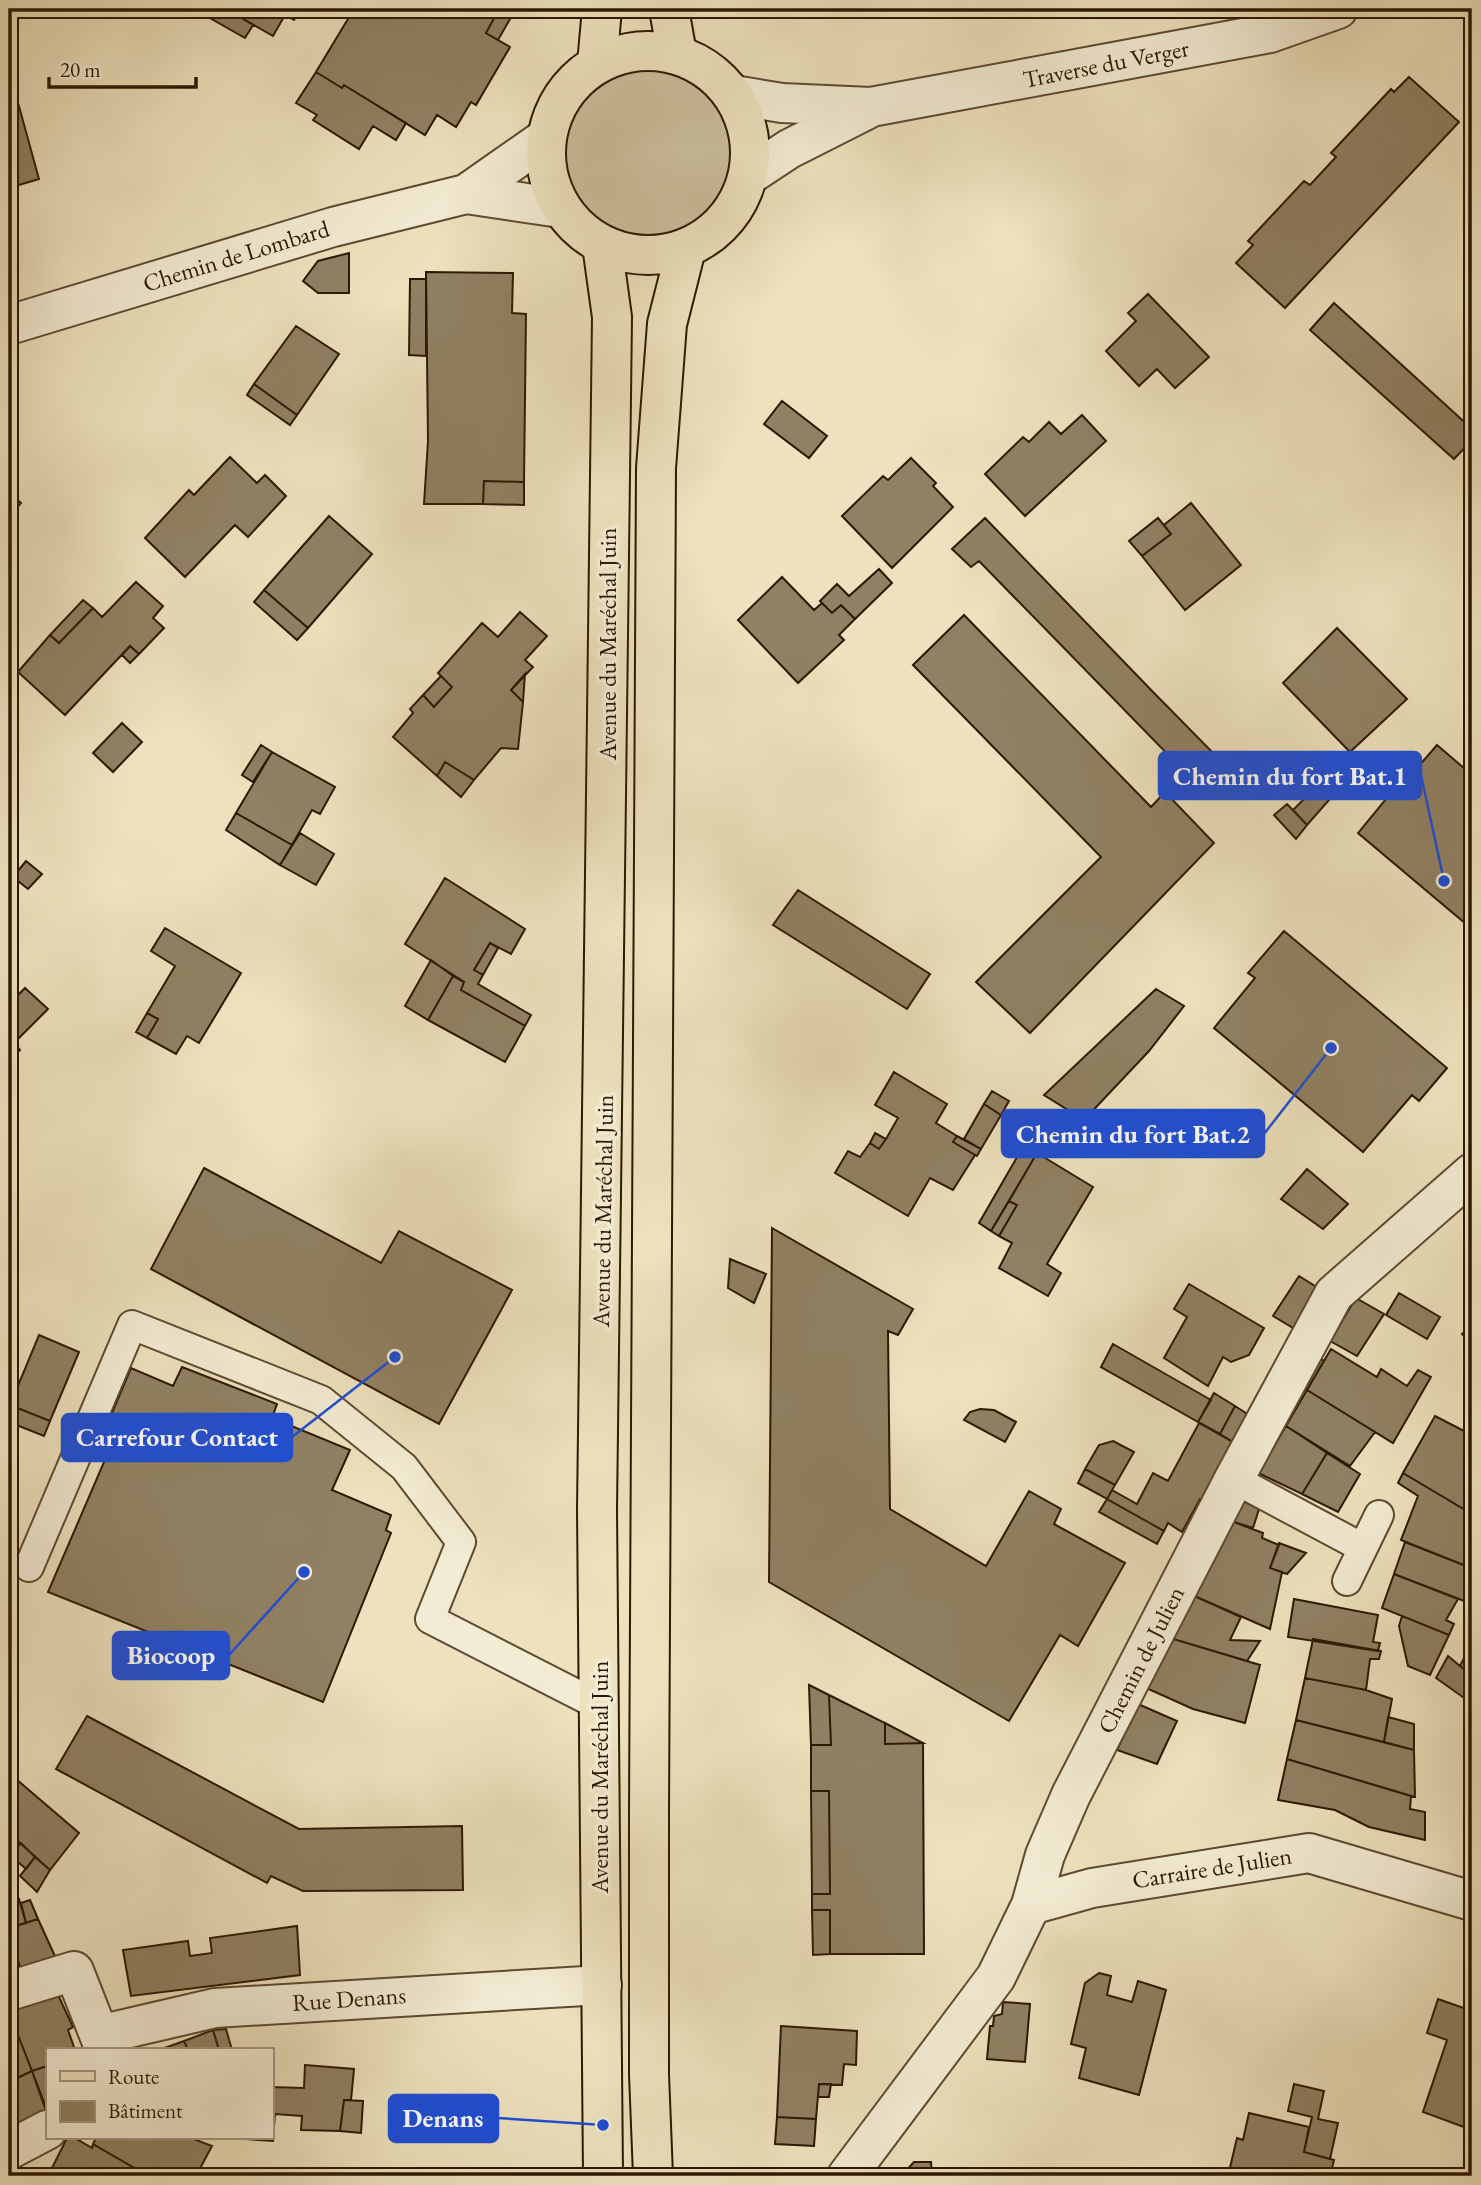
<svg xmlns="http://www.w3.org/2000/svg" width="1481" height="2185" font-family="'EB Garamond',serif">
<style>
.green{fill:#ccc09d;stroke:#7c6c50;stroke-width:2}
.building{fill:#908163;stroke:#2c1802;stroke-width:2}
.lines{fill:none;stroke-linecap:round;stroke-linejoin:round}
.service-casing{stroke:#5c4a31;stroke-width:32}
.minor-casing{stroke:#5c4a31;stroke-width:42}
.tertiary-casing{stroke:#5c4a31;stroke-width:42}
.primary-casing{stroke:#2c1802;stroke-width:42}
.service{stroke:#f3ecd4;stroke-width:28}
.minor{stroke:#f3ecd4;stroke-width:38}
.tertiary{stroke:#f3ecd4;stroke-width:38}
.primary{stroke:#ede2bd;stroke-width:38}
.labels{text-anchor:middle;stroke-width:7;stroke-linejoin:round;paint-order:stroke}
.street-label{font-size:24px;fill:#2c1802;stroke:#f3ecd4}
.leader{fill:none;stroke:#1d4ed8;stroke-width:2.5}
.callout-dot{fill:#1d4ed8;stroke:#f3ecd4;stroke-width:2.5}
.callout{fill:#1d4ed8;stroke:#1d4ed8;stroke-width:2.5}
.callout-label{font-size:26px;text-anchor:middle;font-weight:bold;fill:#fff}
</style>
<rect width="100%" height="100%" fill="#ede2bd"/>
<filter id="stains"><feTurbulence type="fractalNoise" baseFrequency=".00286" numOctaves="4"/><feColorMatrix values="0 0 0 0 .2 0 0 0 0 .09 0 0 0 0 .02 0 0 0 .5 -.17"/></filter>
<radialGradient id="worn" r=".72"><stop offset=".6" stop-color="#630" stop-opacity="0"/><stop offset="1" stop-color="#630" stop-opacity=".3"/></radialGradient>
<!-- green -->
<path class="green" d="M546 153a102 102 0 1 1 204 0a102 102 0 1 1-204 0Z"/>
<!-- building -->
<path class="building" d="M194,9H226L253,25L245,38Z
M226,9H301L294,20L285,15L273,36Z
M354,9H515L514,12L499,9L486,33L510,47L476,105L471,102L456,127L437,115L425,135L344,85L342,88L316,72Z
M499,9L514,12L498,40L486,33Z
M9,70L39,179L9,188Z
M316,72L342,88L344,85L406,123L396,140L373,126L359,149L313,120L317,115L296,103Z
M1409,77L1459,122L1285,308L1236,263L1253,245L1248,241L1304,181L1310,185L1336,157L1331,153L1391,89L1394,92Z
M349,253V293H318L303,281L318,261Z
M426,272L513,273L512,313L526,314L524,482L484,481L483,504H424L428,441Z
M410,279H426V356L409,355Z
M1148,294L1209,357L1175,388L1157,369L1139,386L1106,351L1136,321L1128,313Z
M1334,303L1472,429V440L1454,459L1310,330Z
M296,326L339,354L297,415L254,384Z
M254,384L297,415L290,425L247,395Z
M782,401L827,436L809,458L764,424Z
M1082,415L1106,441L1025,516L985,474L1023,437L1029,442L1049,422L1061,434Z
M230,457L257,483L265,475L286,496L248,537L235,525L185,577L145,538L189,490L194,495Z
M911,458L936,483L933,486L953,507L892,568L842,516L883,476L888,480Z
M484,481L524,482V505L483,504Z
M9,493L21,503L9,518Z
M1191,503L1241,565L1185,610L1142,556L1171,534L1164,525Z
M329,516L372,554L308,628L264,590Z
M985,518L1155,694L1221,761L1215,767L1184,771L979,561L971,567L952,549Z
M1158,518L1171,534L1142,556L1129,541Z
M879,569L892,583L855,619L841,605L832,613L820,601L837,584L849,596Z
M782,577L814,610L822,603L832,613L841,605L855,619L839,635L844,640L798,683L738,620Z
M136,582L163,606L153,618L164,628L139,654L130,646L65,715L18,672L50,635L59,643L93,608L102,617Z
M264,590L308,628L297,640L254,602Z
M83,600L93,608L59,643L50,635Z
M520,612L547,636L525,660L533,667L511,690L523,702L518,749L501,748L474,780L445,762L437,776L393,737L413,713L410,709L423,695L434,707L452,687L438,673L482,623L498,637Z
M964,615L1151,807L1165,792L1214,843L1030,1033L976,982L1101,857L913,665Z
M1337,628L1407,699L1350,752L1283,683Z
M130,646L139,654L130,663L122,655Z
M525,674L523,702L511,690Z
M441,676L452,687L434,707L423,695Z
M122,723L142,742L113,772L93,753Z
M261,745L272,752L253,782L242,775Z
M1437,745L1472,775V929L1358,833L1409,771L1412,774Z
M272,752L335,787L320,814L312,810L292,845L236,813Z
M445,762L474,780L461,797L437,776Z
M1323,780L1336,792L1307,825L1293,810Z
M1287,804L1307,825L1296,839L1274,815Z
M236,813L292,845L280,865L226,830Z
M300,833L334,854L316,885L280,865Z
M26,861L42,874L28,889L13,877Z
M445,878L525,929L511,954L490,943L474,970L483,975L478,984L531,1015L525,1026L461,990L464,982L405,944Z
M798,890L930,974L907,1009L773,925Z
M165,928L241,973L199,1043L187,1036L176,1054L147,1038L158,1019L147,1013L175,966L151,951Z
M1284,931L1447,1068L1419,1101L1412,1095L1363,1152L1214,1028L1255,978L1248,973Z
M490,943L498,948L483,975L474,970Z
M431,960L453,976L428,1020L405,1006Z
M453,976L464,982L461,990L525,1026L505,1062L428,1020Z
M25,988L48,1009L14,1043L20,1050L9,1061V1004Z
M1156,989L1184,1006L1149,1051L1084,1120L1044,1095Z
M147,1013L158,1019L147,1038L136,1032Z
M894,1072L947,1104L936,1123L957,1136L953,1142L975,1155L953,1190L930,1178L908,1216L835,1173L848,1151L860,1157L870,1143L879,1149L886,1139L898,1118L875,1105Z
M992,1091L1009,1101L1001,1115L984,1104Z
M984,1104L1001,1115L981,1149L964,1139Z
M875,1133L886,1139L879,1149L870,1143Z
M957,1136L981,1149L977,1156L953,1142Z
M1024,1145L1037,1153L991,1231L979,1223Z
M1037,1153L1093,1187L1047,1264L1061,1273L1048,1296L999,1268L1012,1243L999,1236L1017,1205L1009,1201Z
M204,1168L381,1263L399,1231L512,1290L439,1424L151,1269Z
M1307,1169L1348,1204L1323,1229L1281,1199Z
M1009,1201L1017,1205L999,1236L991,1231Z
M772,1228L913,1309L898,1335L888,1331L890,1509L986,1566L1029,1491L1061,1509L1054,1524L1125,1563L1078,1646L1060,1635L1009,1721L769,1582Z
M730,1259L766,1274L754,1303L728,1288Z
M1299,1276L1320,1289L1293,1328L1273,1316Z
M1189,1284L1264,1328L1249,1355L1231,1362L1223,1357L1208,1386L1164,1358L1187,1317L1174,1309Z
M1399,1293L1440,1317L1427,1339L1386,1315Z
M1356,1298L1384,1314L1357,1356L1330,1341Z
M1472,1324V1344L1462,1334Z
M39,1335L79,1352L50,1421L10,1405Z
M1113,1344L1211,1400L1198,1422L1101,1367Z
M1331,1349L1377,1377L1381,1369L1407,1386L1418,1370L1431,1377L1393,1443L1307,1390Z
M1313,1355L1324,1361L1307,1390L1297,1383Z
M182,1367L277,1404L272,1418L350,1450L332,1490L391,1515L386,1530L391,1533L323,1702L48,1592L120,1425L109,1420L131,1368L173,1386Z
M1307,1390L1375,1432L1350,1466L1286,1426Z
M1214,1393L1235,1406L1220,1434L1198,1422Z
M10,1405L50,1421L44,1436L9,1422Z
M1235,1406L1249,1415L1235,1443L1220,1434Z
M980,1409L994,1410L1016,1422L1005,1442L964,1420L970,1412Z
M1435,1416L1472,1435V1514L1403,1473Z
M1199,1423L1238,1445L1208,1503L1200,1499L1182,1532L1168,1523L1164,1531L1107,1499L1112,1490L1137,1504L1153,1473L1168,1481Z
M1286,1426L1327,1453L1302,1494L1258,1473Z
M1113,1441L1134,1452L1115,1485L1085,1469L1099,1445Z
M1327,1453L1360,1474L1338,1512L1302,1494Z
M1085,1469L1115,1485L1107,1499L1078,1483Z
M1403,1473L1472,1514V1551L1466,1566L1401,1540L1418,1496L1398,1483Z
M1107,1499L1164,1531L1157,1544L1099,1512Z
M1245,1502L1259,1509L1253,1528L1231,1521L1240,1504Z
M1231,1521L1263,1533L1262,1538L1279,1545L1270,1568L1282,1572L1270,1629L1192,1595Z
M1405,1542L1466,1566L1464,1569L1472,1573V1604L1394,1574Z
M1279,1543L1306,1553L1287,1574L1270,1568Z
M1394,1574L1458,1599L1446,1620L1454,1624L1449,1635L1382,1608Z
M1192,1595L1241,1617L1230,1640L1260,1641L1247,1661L1170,1638Z
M1294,1599L1378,1615L1373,1642L1380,1643L1378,1651L1288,1637Z
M1402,1616L1449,1635L1430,1675L1408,1666L1399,1626Z
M1170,1638L1260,1665L1245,1723L1193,1709L1144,1687Z
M1313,1639L1381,1651L1379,1659H1370L1366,1690L1305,1678Z
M1472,1642V1676L1460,1666Z
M1448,1656L1472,1676V1694L1467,1700L1436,1678Z
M1305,1678L1366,1690L1392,1699L1384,1742L1296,1720Z
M809,1685L829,1695L831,1745H811Z
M829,1695L885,1723V1744L923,1743L924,1954H830V1910H812V1894H830L829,1791H811V1745H831Z
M1138,1704L1177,1721L1157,1764L1117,1750Z
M87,1716L299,1829L462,1826L463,1890L303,1891L271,1876L267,1883L56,1769Z
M1388,1717L1414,1724V1750L1384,1742Z
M1296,1720L1414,1750L1415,1797L1287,1759Z
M885,1723L923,1743L885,1744Z
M1287,1759L1411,1796L1410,1809L1425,1812V1840L1369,1827L1335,1810L1278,1800Z
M9,1773L79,1833L50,1870L9,1833Z
M811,1791H829L830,1894H812Z
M21,1843L35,1857L26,1869L10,1855Z
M35,1857L50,1870L37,1892L20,1876Z
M19,1899L26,1923L9,1928V1902Z
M30,1900L38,1919L26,1923L21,1903Z
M812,1910H830V1954L813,1955Z
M38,1919L59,1965L23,1978L9,1928Z
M297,1926L300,1975L131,1996L123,1950L188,1941L190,1956L212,1953L210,1938Z
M1099,1973L1111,1976L1107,1995L1132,2002L1138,1981L1166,1990L1139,2095L1079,2078L1086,2048L1071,2044L1085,1983Z
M52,1982L73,2027L68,2030L75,2050H47V2066L32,2071L9,2012V2001Z
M1438,1999L1472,2011V2130L1423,2112L1447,2040L1427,2033Z
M1003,2002L1030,2004L1025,2062L987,2059L990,2026H993L994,2016L1002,2014Z
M9,2012L32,2071L9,2082Z
M781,2026L857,2031L856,2065L844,2064L842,2085L819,2084L816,2119L777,2117Z
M226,2029L232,2050H219L213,2030Z
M213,2030L219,2050H188L184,2041Z
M184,2041L188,2050H159Z
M305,2065L354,2069L351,2100H344L340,2131L301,2130L302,2116L275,2114L273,2141L245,2139L271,2138V2087L304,2088Z
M47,2066V2110L32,2071Z
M32,2071L47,2114L9,2134V2082Z
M819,2084H831L829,2097H818Z
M1294,2084L1324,2091L1318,2119L1338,2123L1330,2159L1304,2152L1312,2117L1288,2111Z
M344,2100L363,2101L361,2133L340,2131Z
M1249,2113L1309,2127L1304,2152L1334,2160L1330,2176H1228L1237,2138L1243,2140Z
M777,2117L816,2119L814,2146L775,2144Z
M67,2138H75L92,2148L93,2144L138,2170L134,2176H63L51,2170Z
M96,2138H191L212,2146L196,2176H155L138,2170L93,2144Z
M914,2162H931L932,2176H901Z"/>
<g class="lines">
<defs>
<path id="service" d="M1234,1479L1363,1548
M29,1567L132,1325L321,1400L404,1467L461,1542L430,1619L600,1706
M1347,1581L1379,1515"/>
<path id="minor" d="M1031,1905L1092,1888L1309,1853L1472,1901
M9,1991L74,1971L105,2050
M99,2035L215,2008L602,1985
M9,2150L47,2130
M847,2176L996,1977L1031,1905L1045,1855L1071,1795L1234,1479L1334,1294L1472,1173"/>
<path id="tertiary" d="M734,95L782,103L871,107L1270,33L1338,9
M748,176L789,149L868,109
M466,194L560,208
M9,325L333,227L466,194L546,138"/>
<path id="primary" d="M669,9L677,54
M546 153a102 102 0 1 1 204 0a102 102 0 1 1-204 0Z
M597,64L602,9
M602,245L612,317L597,1510L603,2176
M653,2176L649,2074V1812L656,468L667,324L686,249"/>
</defs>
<!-- service casing -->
<use href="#service" class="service-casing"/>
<!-- minor casing -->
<use href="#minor" class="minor-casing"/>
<!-- tertiary casing -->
<use href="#tertiary" class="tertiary-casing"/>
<!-- primary casing -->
<use href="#primary" class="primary-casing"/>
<!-- service -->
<use href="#service" class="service"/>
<!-- minor -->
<use href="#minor" class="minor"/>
<!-- tertiary -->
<use href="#tertiary" class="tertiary"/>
<!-- primary -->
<use href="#primary" class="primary"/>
</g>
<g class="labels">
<!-- street labels -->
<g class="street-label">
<text transform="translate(1106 64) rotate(-11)" y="8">Traverse du Verger</text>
<text transform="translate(236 256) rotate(-17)" y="8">Chemin de Lombard</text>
<text transform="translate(608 644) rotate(-90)" y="8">Avenue du Maréchal Juin</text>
<text transform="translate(603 1211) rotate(-89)" y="8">Avenue du Maréchal Juin</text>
<text transform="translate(1141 1660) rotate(-63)" y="8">Chemin de Julien</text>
<text transform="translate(600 1777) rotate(-90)" y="8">Avenue du Maréchal Juin</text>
<text transform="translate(1212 1868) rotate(-9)" y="8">Carraire de Julien</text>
<text transform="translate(349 1999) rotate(-4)" y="8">Rue Denans</text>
</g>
</g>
<!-- callouts -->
<path class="leader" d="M1444 881L1421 775M1331 1048L1264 1134M395 1357L292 1437M304 1572L229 1655M603 2125L498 2118"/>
<g class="callout-dot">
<circle cx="1444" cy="881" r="7"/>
<circle cx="1331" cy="1048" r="7"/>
<circle cx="395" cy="1357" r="7"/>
<circle cx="304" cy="1572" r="7"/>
<circle cx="603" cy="2125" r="7"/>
</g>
<g class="callout">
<rect x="1159" y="752" width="262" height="47" rx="7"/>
<rect x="1002" y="1110" width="262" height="47" rx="7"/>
<rect x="62" y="1414" width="230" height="47" rx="7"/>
<rect x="113" y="1632" width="116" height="47" rx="7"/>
<rect x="389" y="2095" width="109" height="47" rx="7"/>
</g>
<g class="callout-label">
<text x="1290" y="785">Chemin du fort Bat.1</text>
<text x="1133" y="1143">Chemin du fort Bat.2</text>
<text x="177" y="1446">Carrefour Contact</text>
<text x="171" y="1664">Biocoop</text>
<text x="443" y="2127">Denans</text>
</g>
<!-- margin -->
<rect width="1481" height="2185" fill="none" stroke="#ede2bd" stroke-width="35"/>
<rect x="10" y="10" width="1460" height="2164" fill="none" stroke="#2c1802" stroke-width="3.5"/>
<rect x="18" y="18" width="1446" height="2150" fill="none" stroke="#2c1802" stroke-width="2"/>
<!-- legend -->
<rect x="46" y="2048" width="228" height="91" fill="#f3ecd4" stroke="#a39780" stroke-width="2"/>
<rect x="60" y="2071" width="35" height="10" fill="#ede2bd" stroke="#a39780" stroke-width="2"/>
<text x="108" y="2084" font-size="21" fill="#2c1802">Route</text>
<rect x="60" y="2101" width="35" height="21" fill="#908163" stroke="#a39780" stroke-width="2"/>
<text x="108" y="2118" font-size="21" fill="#2c1802">Bâtiment</text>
<!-- scale -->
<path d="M49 77v10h147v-10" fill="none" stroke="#2c1802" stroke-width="3.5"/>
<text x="60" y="77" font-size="21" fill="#2c1802" stroke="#f3ecd4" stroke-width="5" paint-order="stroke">20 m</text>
<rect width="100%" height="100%" filter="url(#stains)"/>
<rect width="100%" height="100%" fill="url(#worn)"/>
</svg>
